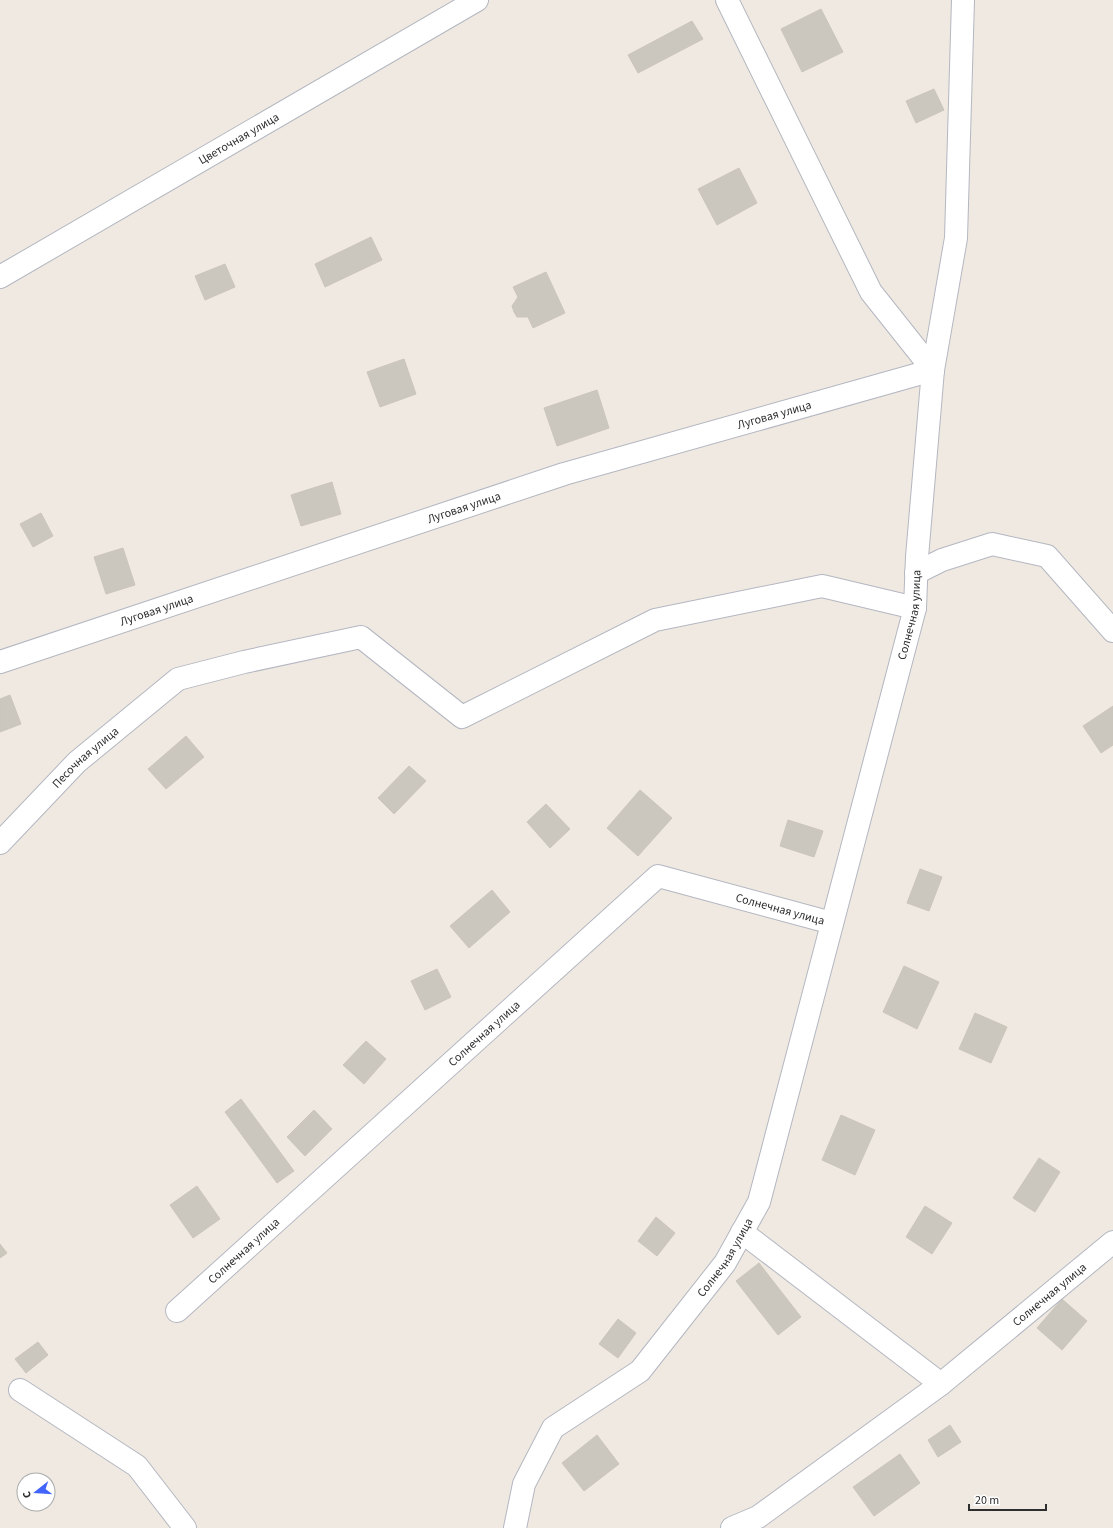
<svg xmlns="http://www.w3.org/2000/svg" width="1113" height="1528" font-family="'Source Sans 3',sans-serif">
<style>
.building{fill:#cbc7bf;stroke:#cbc5ba}
.lines{fill:none;stroke-linecap:round;stroke-linejoin:round}
.minor-casing{stroke:#b4b7c1;stroke-width:24}
.minor{stroke:#fff;stroke-width:22}
.labels{text-anchor:middle;stroke-width:3.5;stroke-linejoin:round;paint-order:stroke}
.street-label{font-size:12px;fill:#2e2e2e;stroke:#fff}
</style>
<rect width="100%" height="100%" fill="#efe9e1"/>
<!-- building -->
<path class="building" d="M821,9L843,52L802,72L781,29Z
M692,21L703,39L638,73L628,55Z
M934,89L944,110L916,123L906,101Z
M739,168L757,203L717,225L698,189Z
M371,237L382,260L325,287L315,264Z
M225,264L235,287L205,300L195,276Z
M546,272L565,313L533,328L528,317H517L514,312L512,306L518,297L513,287Z
M404,359L416,394L380,407L367,372Z
M597,390L609,428L557,446L544,408Z
M332,482L341,514L301,526L291,495Z
M41,513L53,536L33,547L20,524Z
M123,548L135,585L106,594L94,557Z
M10,695L21,724L0,732V699Z
M1113,706V745L1101,753L1083,726Z
M186,736L204,757L166,789L148,769Z
M409,766L426,781L394,814L378,798Z
M640,790L672,818L638,856L607,828Z
M546,804L570,829L550,848L527,822Z
M788,820L823,831L814,857L780,846Z
M920,869L942,877L929,911L907,903Z
M492,890L510,912L469,948L450,926Z
M904,966L939,982L917,1029L883,1012Z
M437,969L451,997L425,1010L411,981Z
M975,1013L1007,1027L991,1063L959,1049Z
M366,1041L386,1059L364,1084L343,1065Z
M241,1099L294,1171L277,1183L225,1112Z
M314,1110L332,1129L305,1156L287,1137Z
M841,1115L875,1130L855,1175L822,1160Z
M1039,1158L1060,1172L1035,1212L1013,1198Z
M197,1186L220,1219L193,1238L170,1205Z
M925,1206L952,1223L932,1254L906,1237Z
M656,1217L675,1233L657,1256L638,1241Z
M0,1244L7,1253L0,1258Z
M759,1263L801,1317L778,1335L736,1281Z
M1062,1299L1087,1321L1062,1350L1037,1328Z
M618,1319L636,1333L618,1358L599,1344Z
M38,1342L48,1355L26,1373L15,1359Z
M950,1425L961,1442L938,1457L928,1440Z
M597,1435L619,1464L584,1491L562,1463Z
M900,1454L920,1483L874,1516L853,1487Z"/>
<g class="lines">
<defs>
<g id="minor">
<path d="M727,0L871,292L933,370"/>
<path id="s1" d="M0,277L477,0"/>
<path d="M916,573L942,560L992,544L1047,556L1113,631"/>
<path id="s2" d="M0,662L564,474L933,370"/>
<path id="s3" d="M0,843L77,762L178,679L244,662L361,637L462,717L655,620L822,586L915,608"/>
<path d="M742,1232L941,1384"/>
<path id="s4" d="M177,1311L658,876L832,923"/>
<path d="M20,1390L137,1466L185,1528"/>
<path id="s5" d="M515,1528L524,1484L553,1428L640,1371L725,1263L759,1202L915,608L917,557L933,370L956,238L963,0"/>
<path id="s6" d="M732,1528L758,1517L941,1384L1113,1242"/>
</g>
</defs>
<!-- minor casing -->
<use href="#minor" class="minor-casing"/>
<!-- minor -->
<use href="#minor" class="minor"/>
</g>
<g class="labels">
<!-- street labels -->
<g class="street-label">
<text dy="4" stroke="none"><textPath href="#s1" startOffset="276">Цветочная улица</textPath></text>
<text dy="4" stroke="none"><textPath href="#s2" startOffset="813">Луговая улица</textPath></text>
<text dy="4" stroke="none"><textPath href="#s2" startOffset="489">Луговая улица</textPath></text>
<text dy="4" stroke="none"><textPath href="#s2" startOffset="165">Луговая улица</textPath></text>
<text dy="4" stroke="none"><textPath href="#s5" startOffset="1026">Солнечная улица</textPath></text>
<text dy="4" stroke="none"><textPath href="#s3" startOffset="121">Песочная улица</textPath></text>
<text dy="4" stroke="none"><textPath href="#s4" startOffset="775">Солнечная улица</textPath></text>
<text dy="4" stroke="none"><textPath href="#s4" startOffset="414">Солнечная улица</textPath></text>
<text dy="4" stroke="none"><textPath href="#s4" startOffset="90">Солнечная улица</textPath></text>
<text dy="4" stroke="none"><textPath href="#s5" startOffset="354">Солнечная улица</textPath></text>
<text dy="4" stroke="none"><textPath href="#s6" startOffset="395">Солнечная улица</textPath></text>
</g>
</g>
<!-- north arrow -->
<g transform="translate(36 1492) rotate(253)"><circle r="19" fill="#ffffff" stroke="#ababab"/>
<path d="M0-3L7 15L0 10L-7 15Z" fill="#4264fb"/>
<text y="-6" font-size="11" font-weight="bold" text-anchor="middle" fill="#2e2e2e">С</text>
</g>
<!-- scale -->
<path d="M969 1504v6h77v-6" fill="none" stroke="#2e2e2e" stroke-width="2"/>
<text x="975" y="1504" font-size="12" fill="#2e2e2e" stroke="#ffffff" stroke-width="3" paint-order="stroke">20 m</text>
</svg>
